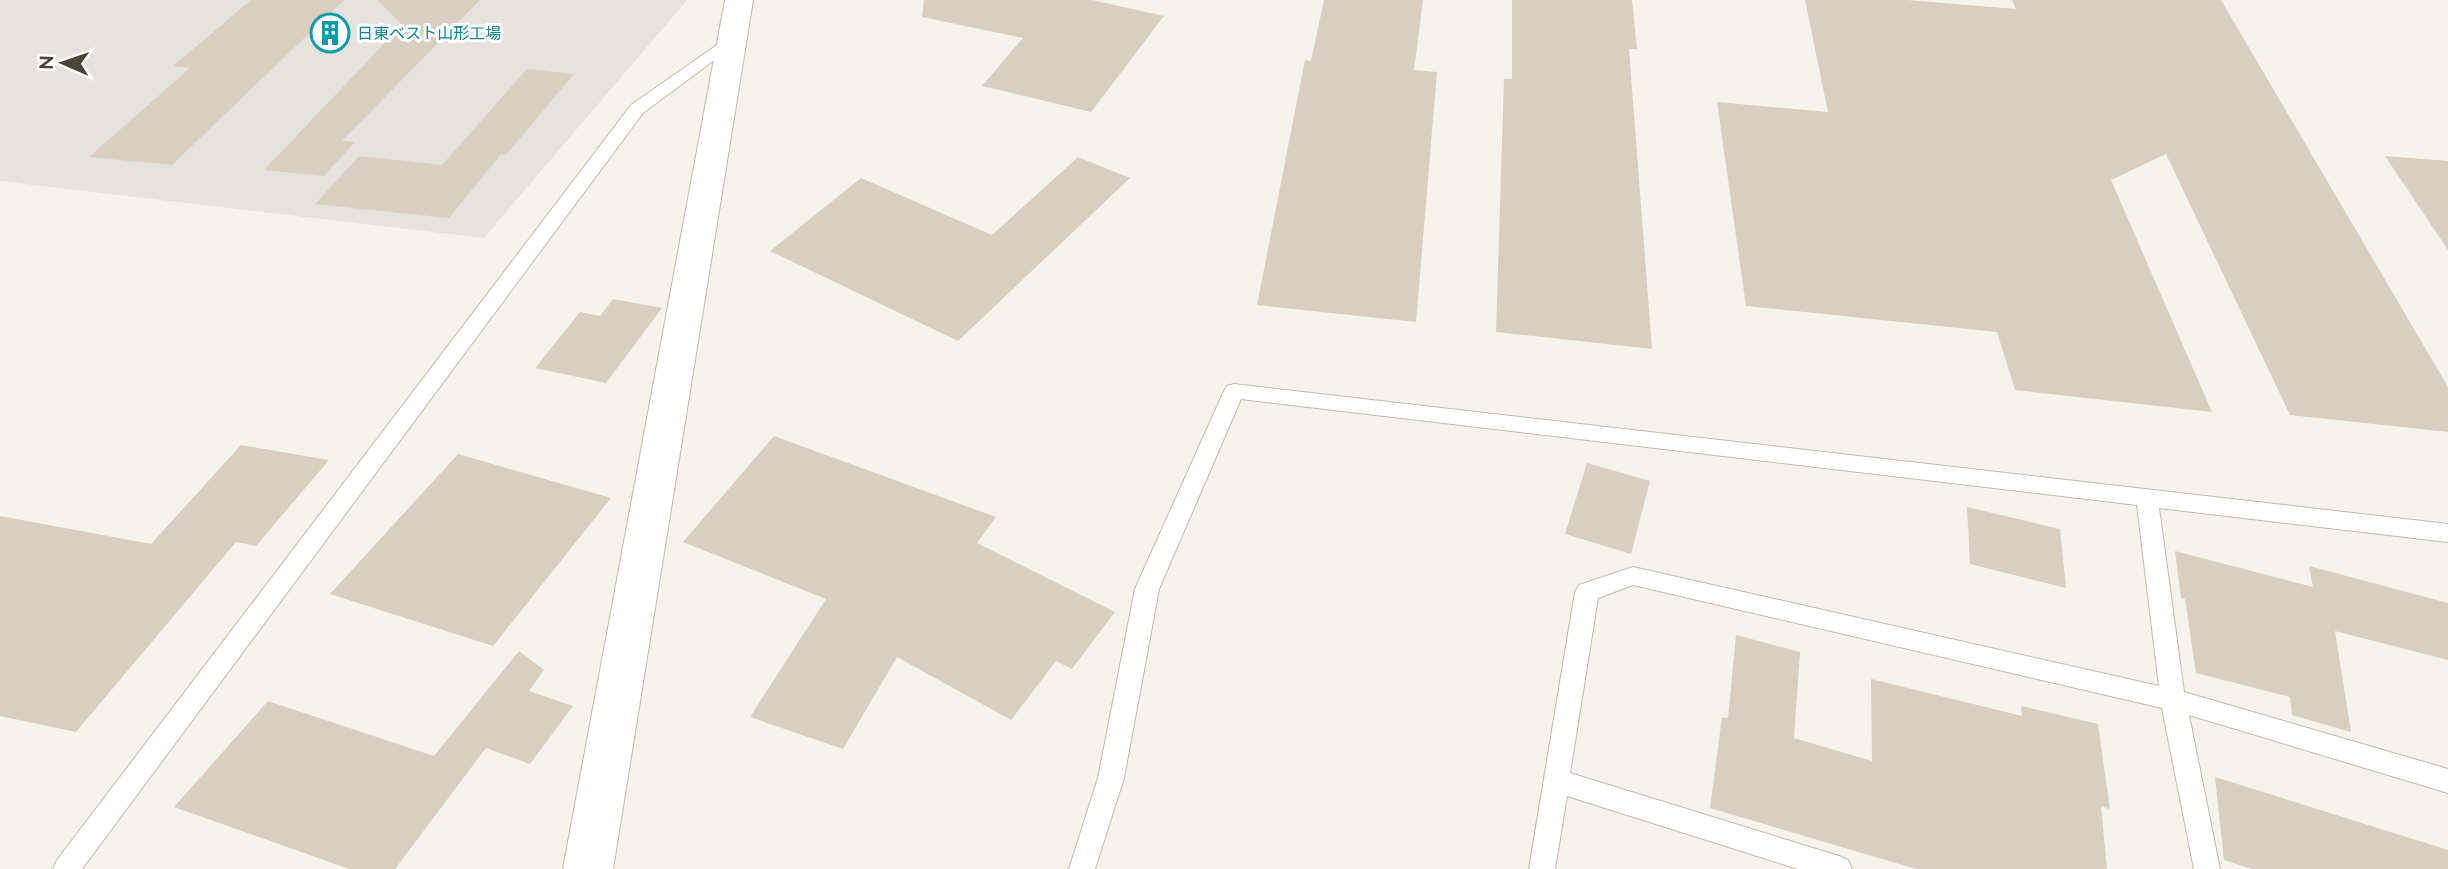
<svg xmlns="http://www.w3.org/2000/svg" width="2448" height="869" font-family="Raleway,'Noto Sans JP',sans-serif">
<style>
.industrial{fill:#e6e2dd}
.building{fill:#d8cfc1}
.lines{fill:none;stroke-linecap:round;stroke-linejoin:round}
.service-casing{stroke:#c2bbae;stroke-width:2}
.tertiary-casing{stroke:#c2bbae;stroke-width:2}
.service{fill:#fff;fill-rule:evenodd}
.tertiary{fill:#fff;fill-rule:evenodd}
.labels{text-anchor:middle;stroke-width:6;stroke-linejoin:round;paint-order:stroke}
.far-culture-label{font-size:16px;fill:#0d838f;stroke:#fff;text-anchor:start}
</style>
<rect width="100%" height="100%" fill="#f6f3ec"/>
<!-- industrial -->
<path class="industrial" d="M0,0H687L484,238L0,181Z"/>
<!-- building -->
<path class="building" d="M251,0H344L172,165L89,157L190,68L173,66Z
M377,0H480L342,141L355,142L324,176L264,170L402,25Z
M924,0H1092L1164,16L1091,112L982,86L1023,38L922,17Z
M1324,0H1423L1414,70L1437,72L1416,322L1257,305L1305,60L1311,61Z
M1512,0H1632L1637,49H1629L1652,349L1496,332L1504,79H1512Z
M1805,0H1907L2016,9L2012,0H2221L2448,387V432L2290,415L2166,154L2111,180L2212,412L2015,390L1997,332L1746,306L1717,102L1828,112Z
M527,69L574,74L506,155L501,154L449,218L315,204L359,156L442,165Z
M2385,156L2448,161V250Z
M1078,157L1130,178L958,341L770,251L861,178L992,235Z
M613,299L662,308L606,383L535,368L580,312L600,316Z
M774,436L996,517L977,543L1115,612L1072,669L1056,661L1011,720L897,657L843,749L750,717L826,599L683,542Z
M241,445L329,460L256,546L236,542L76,732L0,716V516L151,544Z
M458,454L611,498L493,646L330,594Z
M1587,463L1650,481L1631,554L1565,534Z
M1967,507L2060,529L2066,588L1970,564Z
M2175,551L2313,587L2309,566L2448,603V660L2335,631L2351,732L2292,715L2290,697L2196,673L2185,599L2181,598Z
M1736,635L1800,652L1794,738L1872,761L1871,679L2022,716L2021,706L2098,724L2110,809L2101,806L2107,869H1916L1710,808L1722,717L1728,718Z
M519,651L544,670L529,691L573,706L530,764L486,748L395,869H349L174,807L268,701L434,756Z
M2215,777L2448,850V869H2252L2224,860Z"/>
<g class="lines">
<defs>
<path id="service" d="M734,33L740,35L742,38L740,41L643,113L82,869H53L57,860L631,105Z
M1234,384L2448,524V542L2159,508L2184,692L2448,769V793L2189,715L2220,869H2194L2162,708L1633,585L1598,598L1570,773L1839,856L1848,860L1852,869H1798L1567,796L1555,869H1529L1575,592L1579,585L1633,567L2159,686L2137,505L1241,399L1159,589L1124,778L1095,869H1069L1098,778L1135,589L1224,391L1227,386Z"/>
<path id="tertiary" d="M725,0H753L613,869H563Z"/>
</defs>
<!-- service casing -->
<use href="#service" class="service-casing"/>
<!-- tertiary casing -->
<use href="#tertiary" class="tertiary-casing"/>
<!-- service -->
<use href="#service" class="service"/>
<!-- tertiary -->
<use href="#tertiary" class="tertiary"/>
</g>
<!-- icons -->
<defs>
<symbol id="building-ring" viewBox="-11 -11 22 22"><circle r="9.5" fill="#fff" stroke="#0f9aa8" stroke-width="1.5"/><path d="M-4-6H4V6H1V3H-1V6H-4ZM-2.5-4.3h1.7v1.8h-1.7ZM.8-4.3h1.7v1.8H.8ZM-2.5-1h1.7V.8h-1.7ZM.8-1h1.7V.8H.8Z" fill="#0f9aa8"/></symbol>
</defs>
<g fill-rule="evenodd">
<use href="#building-ring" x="308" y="11" width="44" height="44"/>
</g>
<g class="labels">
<!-- far-culture labels -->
<g class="far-culture-label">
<text x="357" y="39">日東ベスト山形工場</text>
</g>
</g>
<!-- north arrow -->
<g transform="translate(63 63) rotate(272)" stroke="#ffffff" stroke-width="5" paint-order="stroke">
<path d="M0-5L12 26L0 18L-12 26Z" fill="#4b4439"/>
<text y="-10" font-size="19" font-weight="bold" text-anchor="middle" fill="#4b4439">N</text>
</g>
</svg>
